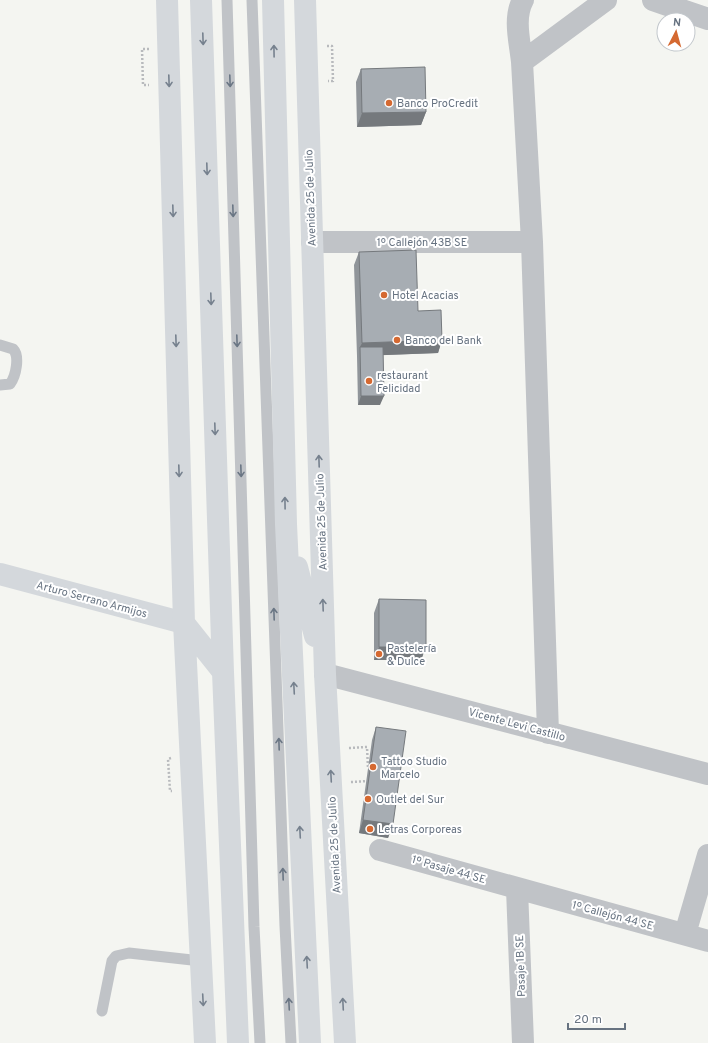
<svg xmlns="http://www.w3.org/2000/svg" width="708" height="1043" font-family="Overpass,sans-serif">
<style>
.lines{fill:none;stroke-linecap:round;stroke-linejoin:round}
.path{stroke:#b8babd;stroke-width:2.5;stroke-dasharray:2 2;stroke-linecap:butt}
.lane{stroke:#c0c3c7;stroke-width:11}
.street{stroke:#c0c3c7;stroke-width:22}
.secondary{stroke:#d4d8dc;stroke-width:22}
.primary{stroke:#d4d8dc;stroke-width:22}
.wall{fill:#90959a}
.shaded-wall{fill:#75797d}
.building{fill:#a7adb3;stroke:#75797d}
.oneway{stroke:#76818e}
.oneway2{stroke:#6a7684}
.poi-dot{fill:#d56931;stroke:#fff;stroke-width:1.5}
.labels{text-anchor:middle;stroke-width:4;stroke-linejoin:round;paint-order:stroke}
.poi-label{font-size:11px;fill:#667280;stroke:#fff;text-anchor:start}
.street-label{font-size:11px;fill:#667280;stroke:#fff}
</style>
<rect width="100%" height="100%" fill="#f4f5f1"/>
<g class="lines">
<!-- path -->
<path class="path" d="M327,46H332L333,81H328
M149,49H142L143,85H149
M349,748L367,747L368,768
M171,758L168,759L170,791H172
M351,782L368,781"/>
<!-- lane -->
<path class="lane" d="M227,0L254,927L260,1043
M252,0L285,926L291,1043
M0,345L13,349C20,356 16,376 10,384L0,385
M102,1011L112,961L116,956L129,953L201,961"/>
<!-- street -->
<path class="street" d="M653,0L708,19
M522,62C520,42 513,18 523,0
M312,242H532
M325,674L708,774
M548,733L532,242L522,62L606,0
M380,850L708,941
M517,889L523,1043
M685,934L708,855"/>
<!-- secondary -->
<path class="secondary" d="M0,574L184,623"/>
<!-- primary -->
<path class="primary" d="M167,0L184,623L205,1043
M201,0L223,672L238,1043
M273,0L286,524L310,1043
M305,0L325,674L345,1043
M297,567L315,636
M184,623L223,672"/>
</g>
<!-- wall -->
<path class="wall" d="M361,69L426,112L421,125L357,127L356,82Z
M359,252L418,311L442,340L438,353L383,355L380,405H358L357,356L354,265Z
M379,599L426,647L421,660H374V613Z
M376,727L393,824L388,838L359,833L372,740Z"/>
<!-- shaded-wall -->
<path class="shaded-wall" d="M426,112L421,125L357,127L362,113Z
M442,340L438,353L361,356L360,347L362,343Z
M361,396H384L380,405H358Z
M379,647H426L421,660H374Z
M363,820L393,824L388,838L359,833Z"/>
<!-- building -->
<path class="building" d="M425,67L426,112L362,113L361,69Z
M416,250L418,311L441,310L442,340L362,343L359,252Z
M360,347H383L384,396H361Z
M379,599L426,600V647H379Z
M376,727L406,731L393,824L363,820Z"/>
<!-- one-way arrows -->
<defs><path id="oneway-shaft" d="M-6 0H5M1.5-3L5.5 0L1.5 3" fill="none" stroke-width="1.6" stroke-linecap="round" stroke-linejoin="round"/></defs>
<g class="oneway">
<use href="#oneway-shaft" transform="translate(203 39) rotate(88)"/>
<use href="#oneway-shaft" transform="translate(274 51) rotate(-91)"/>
<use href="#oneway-shaft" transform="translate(169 81) rotate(88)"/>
<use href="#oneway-shaft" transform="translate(207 169) rotate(88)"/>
<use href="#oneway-shaft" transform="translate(173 211) rotate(88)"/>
<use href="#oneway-shaft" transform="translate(211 299) rotate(88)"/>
<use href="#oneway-shaft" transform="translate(176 341) rotate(88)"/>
<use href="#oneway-shaft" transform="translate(215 429) rotate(88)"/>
<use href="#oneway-shaft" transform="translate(319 461) rotate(-92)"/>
<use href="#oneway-shaft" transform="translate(179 471) rotate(88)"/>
<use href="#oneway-shaft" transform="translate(285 503) rotate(-91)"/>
<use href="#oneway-shaft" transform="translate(323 605) rotate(-92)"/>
<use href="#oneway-shaft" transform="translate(294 688) rotate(-93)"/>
<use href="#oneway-shaft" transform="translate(331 776) rotate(-93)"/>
<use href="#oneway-shaft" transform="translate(300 832) rotate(-93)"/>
<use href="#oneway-shaft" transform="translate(307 962) rotate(-93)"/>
<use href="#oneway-shaft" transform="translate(203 1000) rotate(87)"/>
<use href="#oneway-shaft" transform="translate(343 1004) rotate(-93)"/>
</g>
<g class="oneway2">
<use href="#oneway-shaft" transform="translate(230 81) rotate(88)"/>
<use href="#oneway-shaft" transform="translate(233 211) rotate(88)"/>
<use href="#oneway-shaft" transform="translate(237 341) rotate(88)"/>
<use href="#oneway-shaft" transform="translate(241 471) rotate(88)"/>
<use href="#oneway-shaft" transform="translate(274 614) rotate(-92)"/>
<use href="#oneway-shaft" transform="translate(279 744) rotate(-92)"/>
<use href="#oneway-shaft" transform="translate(283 874) rotate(-92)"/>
<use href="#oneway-shaft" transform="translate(289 1004) rotate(-93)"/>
</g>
<!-- markers -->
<g class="poi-dot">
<circle cx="389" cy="103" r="4"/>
<circle cx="384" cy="295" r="4"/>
<circle cx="397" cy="340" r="4"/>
<circle cx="369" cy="381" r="4"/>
<circle cx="379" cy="654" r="4"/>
<circle cx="373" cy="767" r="4"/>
<circle cx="368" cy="799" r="4"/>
<circle cx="370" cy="829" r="4"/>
</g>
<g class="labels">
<!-- poi labels -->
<g class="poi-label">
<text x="397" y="107">Banco ProCredit</text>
<text x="392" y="299">Hotel Acacias</text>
<text x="405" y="344">Banco del Bank</text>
<text x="377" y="379">restaurant<tspan x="377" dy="13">Felicidad</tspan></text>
<text x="387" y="652">Pastelería<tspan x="387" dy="13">&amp; Dulce</tspan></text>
<text x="381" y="765">Tattoo Studio<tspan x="381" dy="13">Marcelo</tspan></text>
<text x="376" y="803">Outlet del Sur</text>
<text x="378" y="833">Letras Corporeas</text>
</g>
<!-- street labels -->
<g class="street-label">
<text transform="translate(310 198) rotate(-92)" y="4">Avenida 25 de Julio</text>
<text x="422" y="246">1º Callejón 43B SE</text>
<text transform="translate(321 522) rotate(-92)" y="4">Avenida 25 de Julio</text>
<text transform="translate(92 599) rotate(15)" y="4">Arturo Serrano Armijos</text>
<text transform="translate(517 724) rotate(15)" y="4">Vicente Levi Castillo</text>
<text transform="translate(334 845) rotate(-93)" y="4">Avenida 25 de Julio</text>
<text transform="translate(449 869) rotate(16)" y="4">1º Pasaje 44 SE</text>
<text transform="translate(613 915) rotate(15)" y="4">1º Callejón 44 SE</text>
<text transform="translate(520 966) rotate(-92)" y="4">Pasaje 1B SE</text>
</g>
</g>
<!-- north arrow -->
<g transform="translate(676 32) rotate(6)"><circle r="19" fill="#ffffff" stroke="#c2c7cc"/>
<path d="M0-3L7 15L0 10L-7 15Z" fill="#d56931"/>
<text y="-6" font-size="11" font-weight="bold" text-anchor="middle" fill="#667280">N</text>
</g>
<!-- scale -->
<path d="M568 1023v6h57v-6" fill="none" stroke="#667280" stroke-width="2"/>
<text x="574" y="1023" font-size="12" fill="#667280" stroke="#ffffff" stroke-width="3" paint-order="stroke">20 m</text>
</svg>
